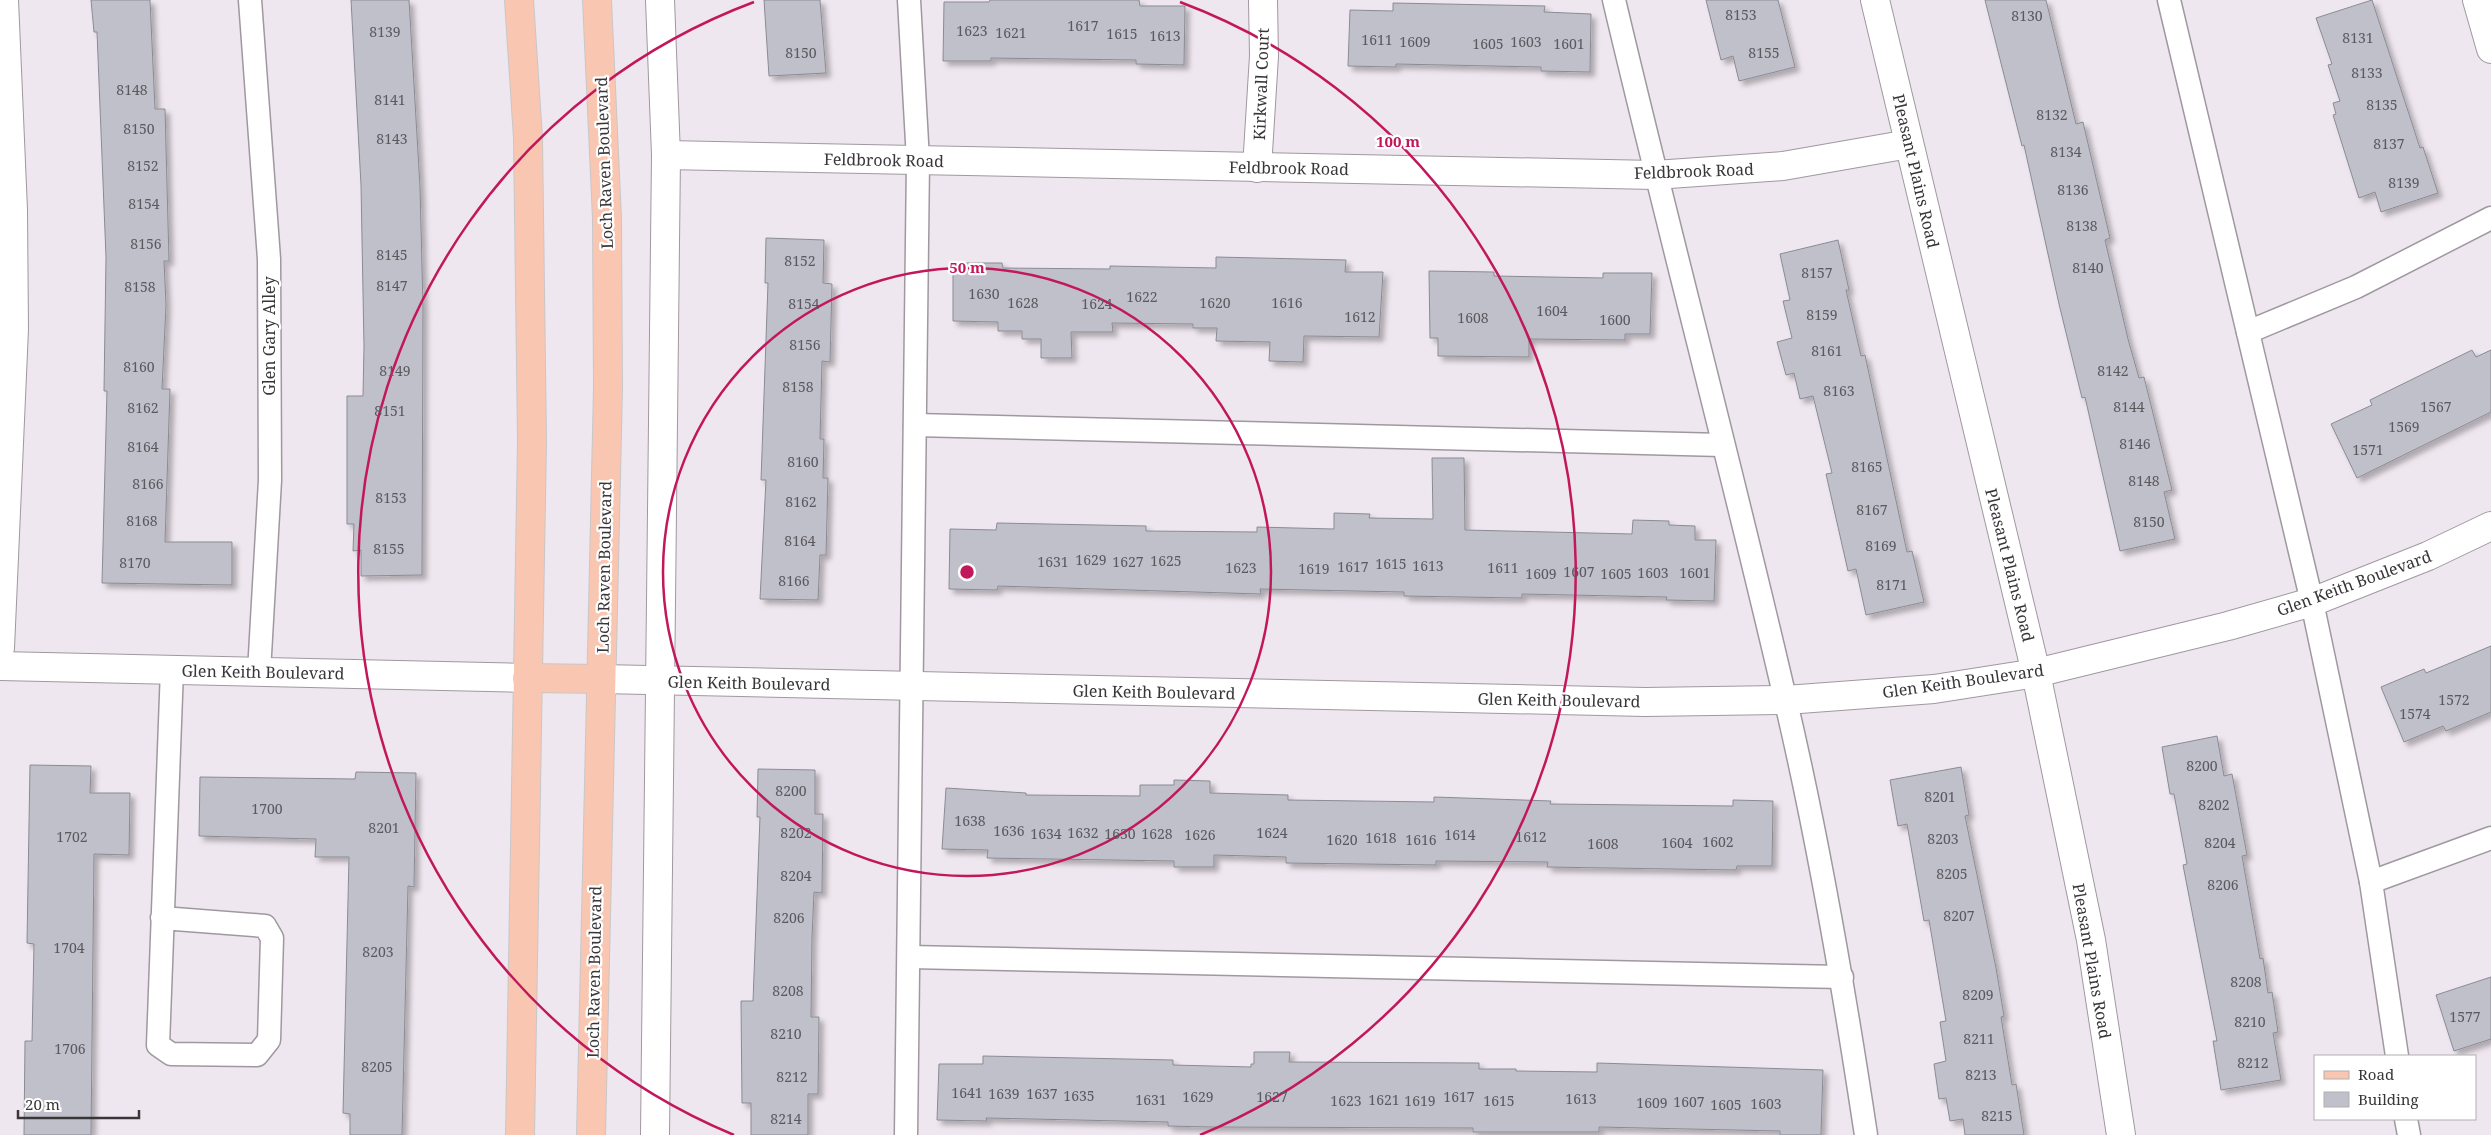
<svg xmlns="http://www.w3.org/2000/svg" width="2491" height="1135" font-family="'Noto Serif',serif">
  <defs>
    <filter id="shadow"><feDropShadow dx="4.5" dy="4.5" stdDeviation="2.5" flood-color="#0004"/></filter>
  </defs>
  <rect width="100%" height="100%" fill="#efe7ef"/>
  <!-- building -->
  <g fill="#c0c0cb" stroke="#8b8b95" filter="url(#shadow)">
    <path d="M91,0H150L155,109H165L169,261H164L166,305L162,389H170L165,542H232V585L102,583L107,391H104L106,257L97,32H94Z"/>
    <path d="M351,0H409L420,187L423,307L422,575L361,576V550L353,551L354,524H347V396H363L364,346L361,185Z"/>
    <path d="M764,0H820L826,73L769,76Z"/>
    <path d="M990,0H1139L1140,6H1185L1184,65L1136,64V60L991,58V61H943L944,2H989Z"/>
    <path d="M1706,0H1778L1795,67L1739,81L1733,56L1721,60Z"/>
    <path d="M1985,0H2046L2076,124L2083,122L2110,238L2105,240L2128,339L2139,378L2144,377L2172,490L2164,492L2175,539L2120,551L2085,397L2082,398L2059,304L2024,145L2022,146Z"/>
    <path d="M2372,0L2420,148L2423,147L2438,193L2381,212L2375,192L2359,198L2333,115L2336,114L2333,103L2340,101L2328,65L2332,64L2316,18Z"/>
    <path d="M1393,3L1545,6L1544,12L1591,14L1590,72L1541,71V67L1396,64V67L1348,66L1350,10L1393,11Z"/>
    <path d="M766,238L824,240L823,283L832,284L830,362L822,361L820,439H824L823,478H828L826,555H820L818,600L760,599L766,480H761L768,283H765Z"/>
    <path d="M1838,240L1849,290H1846L1861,356L1865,355L1907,552L1912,551L1924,602L1866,615L1856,569L1848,571L1826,474L1832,473L1813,396L1800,399L1794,373L1786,375L1777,342L1792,338L1783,301L1790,300L1780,254Z"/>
    <path d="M1216,257L1346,260L1345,272H1383L1379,337L1304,336L1303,362L1269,361L1270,342L1216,341L1217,328H1193V324L1112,323L1113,332H1071L1072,358H1041V339H1022V331H998V322L953,321V263H1002L1003,268L1110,269V266L1216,268Z"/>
    <path d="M1429,271L1494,272V276L1603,278V273H1652L1650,334H1625V340L1529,339V357L1438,356V338H1430Z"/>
    <path d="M2472,350L2476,357L2491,350V412L2357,478L2331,424L2372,405L2370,400Z"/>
    <path d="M1432,458H1464L1465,530L1632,534L1633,520L1669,521V525L1695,526V540H1716L1714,601L1666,600L1667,597L1522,594V598L1404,596V592L1260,589L1261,594L998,586L997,590L949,589L950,529L996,530L997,523L1146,526V531L1257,532V527L1334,529V513L1370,514L1369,518L1433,519Z"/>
    <path d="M2491,646V712L2446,731L2443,726L2404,742L2381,687L2424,669L2426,673Z"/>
    <path d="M2217,736L2224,776L2232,774L2247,855L2242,856L2260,959L2263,958L2268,993L2272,992L2278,1032L2273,1033L2281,1080L2221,1090L2213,1041H2217L2183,865L2187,864L2174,794H2170L2162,747Z"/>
    <path d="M30,765L91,766L90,793H130L129,855L94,854L91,1135H24L25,1041H32L34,944L27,943Z"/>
    <path d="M1961,767L1969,815L1965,816L1996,968L2004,1016L2001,1017L2012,1085L2016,1084L2024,1135H1965L1963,1119L1950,1121L1946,1098L1939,1099L1934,1064L1946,1061L1940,1022L1946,1021L1929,920L1924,921L1907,824L1898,826L1890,780Z"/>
    <path d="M758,769L815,770V814H823L822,893L814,892L812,937L811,1017H819L818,1094H808V1135H751V1103H742L741,1001H753L760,817H757Z"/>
    <path d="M356,772L416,773L414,887L408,886L402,1135H350V1114L343,1113L349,857H315L316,839L199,836L200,777L355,779Z"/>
    <path d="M1174,780L1210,781V793L1288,795V800L1434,802V797L1551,801L1550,804L1733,806V800L1773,801L1772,866H1737L1736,870L1547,867L1548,862L1436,861V865L1286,863V857L1214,855V867H1174V861L987,858L988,850L942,849L946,788L1026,793V795L1140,796V785H1174Z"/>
    <path d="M2491,977V1039L2454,1051L2436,995Z"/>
    <path d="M1254,1052H1290L1289,1062L1479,1063V1069H1516V1071L1597,1072V1063L1823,1070L1821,1135H1780V1131L1599,1127V1132H1473V1128L1211,1127L1168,1126V1122L986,1118L987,1121L937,1120L939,1064H983V1056L1173,1060V1065L1251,1067V1064H1254Z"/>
  </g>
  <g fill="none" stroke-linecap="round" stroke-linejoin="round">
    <!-- lane casing -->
    <g stroke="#a098a0" stroke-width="25">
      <g id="lane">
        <path d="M250,0L269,259L270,480L259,672"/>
        <path d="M1614,0C1669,233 1731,465 1785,698C1819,842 1844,989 1866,1135"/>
        <path d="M2169,0L2312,602L2371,882L2397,1056"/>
        <path d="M2248,332L2356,287L2491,218"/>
        <path d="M915,425L1722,445"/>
        <path d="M2371,882L2491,838"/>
        <path d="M162,918L265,926L272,938L269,1040L257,1055L171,1054L158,1045L172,669"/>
        <path d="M909,957L1842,977"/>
        <path d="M2406,1119L2409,1135"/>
        <path d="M906,1135L918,160L909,0"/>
      </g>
    </g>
    <!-- street casing -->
    <g stroke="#a098a0" stroke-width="30">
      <g id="street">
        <path d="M1875,0L2036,673L2091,940L2121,1135"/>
        <path d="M2477,0L2491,49"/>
        <path d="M666,155L1655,175L1783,166L1909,144"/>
        <path d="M1257,168L1264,56L1263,0"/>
        <path d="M0,648L14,329L13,210L4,0"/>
        <path d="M0,666L527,678"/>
        <path d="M601,679L1645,702L1786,700L1934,689L2036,673L2228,626L2312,602L2428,556L2491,526"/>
        <path d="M655,1135L666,155L660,0"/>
      </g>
    </g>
    <!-- primary casing -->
    <g stroke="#c8c7c8" stroke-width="30">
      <g id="primary">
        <path d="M519,0L528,138L532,441L520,1135"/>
        <path d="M527,678L601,679"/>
        <path d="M591,1135L608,388L607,219L597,0"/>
      </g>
    </g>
    <!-- lane -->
    <use href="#lane" stroke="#fff" stroke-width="22"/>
    <!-- street -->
    <use href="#street" stroke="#fff" stroke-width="28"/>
    <!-- primary -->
    <use href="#primary" stroke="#f9c7b1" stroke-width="28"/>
  </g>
  <!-- distance rings -->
  <g fill="none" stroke="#c2185b" stroke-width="2.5">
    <circle cx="967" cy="572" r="304"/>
    <path d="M734 1135A609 609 0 0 1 754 2M1180 2A609 609 0 0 1 1200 1135"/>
  </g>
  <g text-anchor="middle" stroke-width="4.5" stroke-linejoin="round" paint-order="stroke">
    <!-- number labels -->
    <g font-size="14" fill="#5b585e">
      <text x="1741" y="20">8153</text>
      <text x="2027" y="21">8130</text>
      <text x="1083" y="31">1617</text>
      <text x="972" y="36">1623</text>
      <text x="385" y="37">8139</text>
      <text x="1011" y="38">1621</text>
      <text x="1122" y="39">1615</text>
      <text x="1165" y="41">1613</text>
      <text x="2358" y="43">8131</text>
      <text x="1377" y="45">1611</text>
      <text x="1415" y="47">1609</text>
      <text x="1526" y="47">1603</text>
      <text x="1488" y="49">1605</text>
      <text x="1569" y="49">1601</text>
      <text x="801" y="58">8150</text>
      <text x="1764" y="58">8155</text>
      <text x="2367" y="78">8133</text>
      <text x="132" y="95">8148</text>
      <text x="390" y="105">8141</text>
      <text x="2382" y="110">8135</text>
      <text x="2052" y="120">8132</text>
      <text x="139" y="134">8150</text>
      <text x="392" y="144">8143</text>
      <text x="2389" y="149">8137</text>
      <text x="2066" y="157">8134</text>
      <text x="143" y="171">8152</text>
      <text x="2404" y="188">8139</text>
      <text x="2073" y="195">8136</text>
      <text x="144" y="209">8154</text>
      <text x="2082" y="231">8138</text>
      <text x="146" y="249">8156</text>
      <text x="392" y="260">8145</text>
      <text x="800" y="266">8152</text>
      <text x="2088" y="273">8140</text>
      <text x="1817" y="278">8157</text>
      <text x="392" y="291">8147</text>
      <text x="140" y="292">8158</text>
      <text x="984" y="299">1630</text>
      <text x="1142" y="302">1622</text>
      <text x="1023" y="308">1628</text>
      <text x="1215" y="308">1620</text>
      <text x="1287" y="308">1616</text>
      <text x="804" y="309">8154</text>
      <text x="1097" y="309">1624</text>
      <text x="1552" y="316">1604</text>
      <text x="1822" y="320">8159</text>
      <text x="1360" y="322">1612</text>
      <text x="1473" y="323">1608</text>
      <text x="1615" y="325">1600</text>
      <text x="805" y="350">8156</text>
      <text x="1827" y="356">8161</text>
      <text x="139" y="372">8160</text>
      <text x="395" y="376">8149</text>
      <text x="2113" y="376">8142</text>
      <text x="798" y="392">8158</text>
      <text x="1839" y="396">8163</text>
      <text x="2129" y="412">8144</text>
      <text x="2436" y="412">1567</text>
      <text x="143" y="413">8162</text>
      <text x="390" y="416">8151</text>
      <text x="2404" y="432">1569</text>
      <text x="2135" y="449">8146</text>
      <text x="143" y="452">8164</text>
      <text x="2368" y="455">1571</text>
      <text x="803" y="467">8160</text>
      <text x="1867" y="472">8165</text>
      <text x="2144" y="486">8148</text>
      <text x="148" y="489">8166</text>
      <text x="391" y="503">8153</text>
      <text x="801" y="507">8162</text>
      <text x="1872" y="515">8167</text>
      <text x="142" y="526">8168</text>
      <text x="2149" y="527">8150</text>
      <text x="800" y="546">8164</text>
      <text x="1881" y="551">8169</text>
      <text x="389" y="554">8155</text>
      <text x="1091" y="565">1629</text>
      <text x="1166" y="566">1625</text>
      <text x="1053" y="567">1631</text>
      <text x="1128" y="567">1627</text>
      <text x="135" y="568">8170</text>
      <text x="1391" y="569">1615</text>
      <text x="1428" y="571">1613</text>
      <text x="1353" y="572">1617</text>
      <text x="1241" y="573">1623</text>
      <text x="1503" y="573">1611</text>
      <text x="1314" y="574">1619</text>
      <text x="1579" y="577">1607</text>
      <text x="1653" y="578">1603</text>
      <text x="1695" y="578">1601</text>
      <text x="1541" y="579">1609</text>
      <text x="1616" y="579">1605</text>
      <text x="794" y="586">8166</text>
      <text x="1892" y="590">8171</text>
      <text x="2454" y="705">1572</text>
      <text x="2415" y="719">1574</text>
      <text x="2202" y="771">8200</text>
      <text x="791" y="796">8200</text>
      <text x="1940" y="802">8201</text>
      <text x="2214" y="810">8202</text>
      <text x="267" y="814">1700</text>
      <text x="970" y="826">1638</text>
      <text x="384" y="833">8201</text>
      <text x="1009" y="836">1636</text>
      <text x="796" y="838">8202</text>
      <text x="1083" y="838">1632</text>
      <text x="1272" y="838">1624</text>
      <text x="1046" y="839">1634</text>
      <text x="1120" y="839">1630</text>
      <text x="1157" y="839">1628</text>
      <text x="1200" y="840">1626</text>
      <text x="1460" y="840">1614</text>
      <text x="72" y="842">1702</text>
      <text x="1531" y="842">1612</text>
      <text x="1381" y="843">1618</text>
      <text x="1943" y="844">8203</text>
      <text x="1342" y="845">1620</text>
      <text x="1421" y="845">1616</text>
      <text x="1718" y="847">1602</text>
      <text x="1677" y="848">1604</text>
      <text x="2220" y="848">8204</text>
      <text x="1603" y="849">1608</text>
      <text x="1952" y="879">8205</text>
      <text x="796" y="881">8204</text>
      <text x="2223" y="890">8206</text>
      <text x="1959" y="921">8207</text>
      <text x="789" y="923">8206</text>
      <text x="69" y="953">1704</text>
      <text x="378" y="957">8203</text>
      <text x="2246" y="987">8208</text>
      <text x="788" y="996">8208</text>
      <text x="1978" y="1000">8209</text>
      <text x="2465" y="1022">1577</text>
      <text x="2250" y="1027">8210</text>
      <text x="786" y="1039">8210</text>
      <text x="1979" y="1044">8211</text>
      <text x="70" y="1054">1706</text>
      <text x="2253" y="1068">8212</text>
      <text x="377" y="1072">8205</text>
      <text x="1981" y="1080">8213</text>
      <text x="792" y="1082">8212</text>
      <text x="967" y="1098">1641</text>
      <text x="1004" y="1099">1639</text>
      <text x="1042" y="1099">1637</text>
      <text x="1079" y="1101">1635</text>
      <text x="1198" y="1102">1629</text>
      <text x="1272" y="1102">1627</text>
      <text x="1459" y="1102">1617</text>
      <text x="1581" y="1104">1613</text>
      <text x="1151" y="1105">1631</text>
      <text x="1384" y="1105">1621</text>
      <text x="1346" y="1106">1623</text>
      <text x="1420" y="1106">1619</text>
      <text x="1499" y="1106">1615</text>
      <text x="1689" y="1107">1607</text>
      <text x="1652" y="1108">1609</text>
      <text x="1766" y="1109">1603</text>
      <text x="1726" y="1110">1605</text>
      <text x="1997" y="1121">8215</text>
      <text x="786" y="1124">8214</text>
    </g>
    <!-- street labels -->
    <g font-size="16" fill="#393639" stroke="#fff">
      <text transform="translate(1261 84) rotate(-88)" y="6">Kirkwall Court</text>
      <text transform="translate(884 160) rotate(1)" y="6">Feldbrook Road</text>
      <text transform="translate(604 163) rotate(-92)" y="6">Loch Raven Boulevard</text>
      <text transform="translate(1289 168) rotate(1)" y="6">Feldbrook Road</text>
      <text transform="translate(1694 171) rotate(-2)" y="6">Feldbrook Road</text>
      <text transform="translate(1916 171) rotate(77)" y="6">Pleasant Plains Road</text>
      <text transform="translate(269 336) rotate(-90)" y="6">Glen Gary Alley</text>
      <text transform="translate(2010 565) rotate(76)" y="6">Pleasant Plains Road</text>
      <text transform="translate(604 567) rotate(-89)" y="6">Loch Raven Boulevard</text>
      <text transform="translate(2354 583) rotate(-20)" y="6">Glen Keith Boulevard</text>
      <text transform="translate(263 672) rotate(1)" y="6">Glen Keith Boulevard</text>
      <text transform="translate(1963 681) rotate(-8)" y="6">Glen Keith Boulevard</text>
      <text transform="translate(749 683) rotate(1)" y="6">Glen Keith Boulevard</text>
      <text transform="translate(1154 692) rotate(1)" y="6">Glen Keith Boulevard</text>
      <text transform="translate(1559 700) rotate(1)" y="6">Glen Keith Boulevard</text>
      <text transform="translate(2092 961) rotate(80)" y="6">Pleasant Plains Road</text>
      <text transform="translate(594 972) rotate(-89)" y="6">Loch Raven Boulevard</text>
    </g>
  </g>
  <circle cx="967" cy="572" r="8" fill="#c2185b" stroke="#fff" stroke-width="2.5"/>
  <g font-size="15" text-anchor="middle" font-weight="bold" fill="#c2185b" stroke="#fff" stroke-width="4.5" stroke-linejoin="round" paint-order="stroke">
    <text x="1398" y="147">100 m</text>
    <text x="967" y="273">50 m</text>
  </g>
  <!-- legend -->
  <rect x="2314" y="1055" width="162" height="65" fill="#ffffff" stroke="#b0afb0"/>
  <rect x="2324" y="1071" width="25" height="8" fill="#f9c7b1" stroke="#b0afb0"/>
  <text x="2358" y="1080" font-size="15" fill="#393639">Road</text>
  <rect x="2324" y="1092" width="25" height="15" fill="#c0c0cb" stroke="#b0afb0"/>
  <text x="2358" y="1105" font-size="15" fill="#393639">Building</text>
  <!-- scale -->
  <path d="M18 1110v8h121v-8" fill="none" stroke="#393639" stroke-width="2.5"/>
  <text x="25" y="1110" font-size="15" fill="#393639" stroke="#ffffff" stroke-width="4" paint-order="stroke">20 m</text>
</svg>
